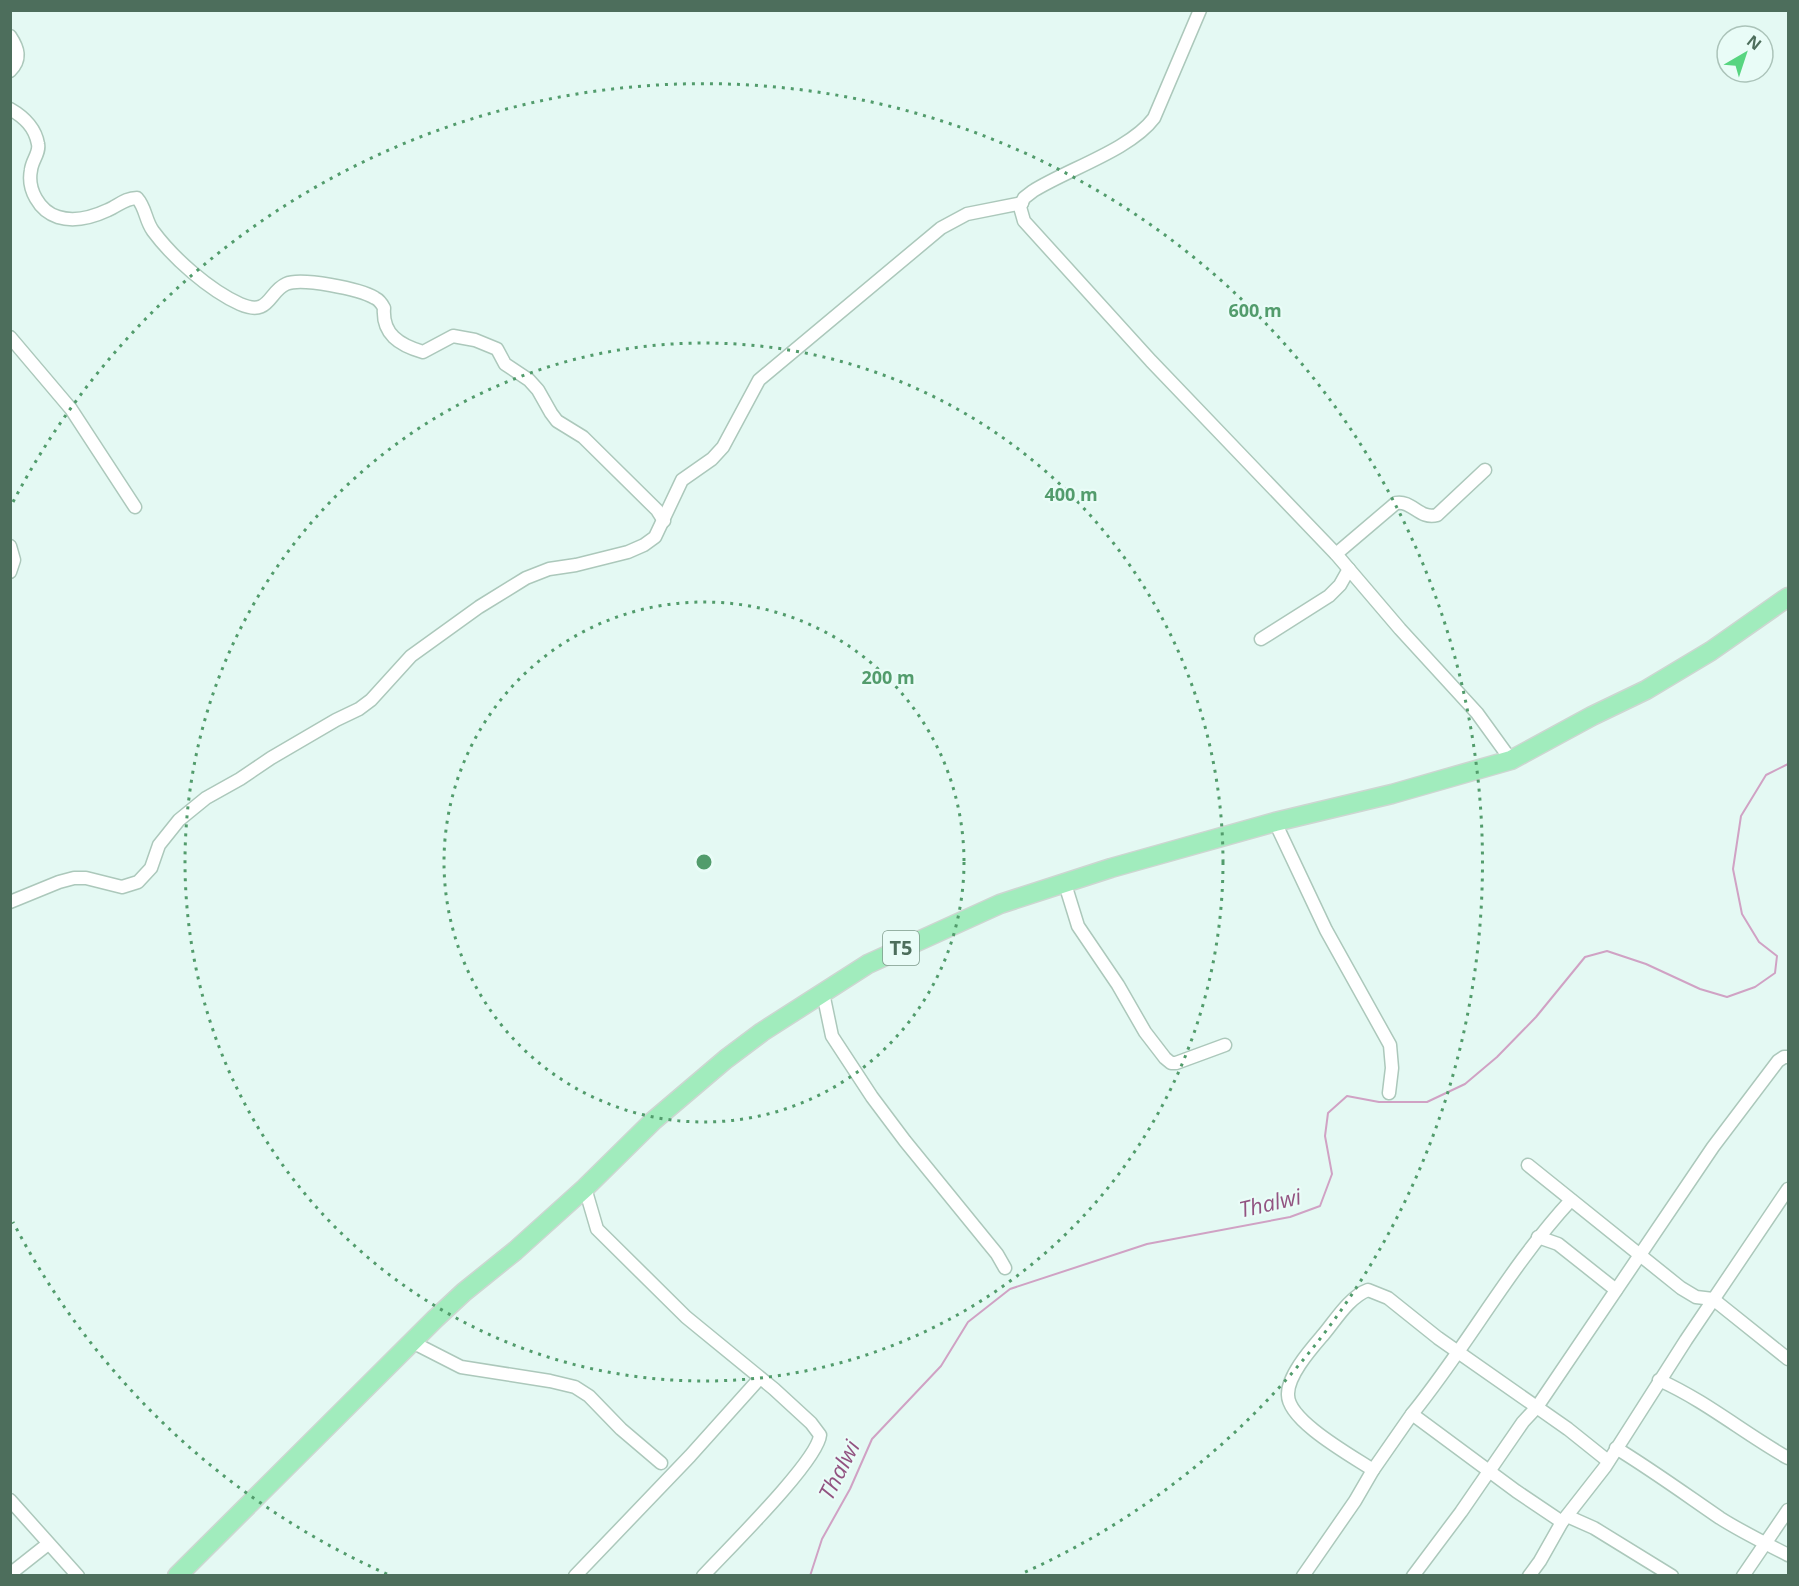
<svg xmlns="http://www.w3.org/2000/svg" width="1799" height="1586" font-family="'Open Sans',sans-serif">
  <rect width="100%" height="100%" fill="#e4f9f3"/>
  <g fill="none" stroke-linecap="round" stroke-linejoin="round">
    <!-- stream -->
    <path stroke="#d0a2c4" stroke-width="2" d="M810,1576L822,1539L850,1489L872,1439L941,1366L968,1322L1010,1289L1147,1244L1290,1217L1320,1206L1332,1174L1325,1136L1328,1113L1347,1096L1379,1102H1427L1465,1084L1497,1057L1536,1017L1585,957L1607,951L1646,964L1700,989L1727,997L1755,987L1775,973L1777,956L1759,942L1742,914L1733,869L1741,816L1766,775L1788,764"/>
    <!-- minor casing -->
    <g stroke="#acc8bb" stroke-width="15">
      <g id="minor">
        <path d="M1200,10L1154,118C1130,150 1068,169 1033,191L1024,198L1020,207L1024,221L1151,361L1336,554L1400,629L1477,713L1511,760"/>
        <path d="M10,36C18,48 22,59 10,71"/>
        <path d="M10,109C24,117 35,127 38,144C40,153 32,160 31,170C27,189 39,211 58,217C74,222 93,217 108,210C118,206 125,198 137,198C146,208 145,220 153,231C173,258 209,290 240,304C270,317 268,292 286,284C301,277 360,289 375,298C379,300 382,304 384,308C382,334 399,345 423,352L453,336L475,340L497,349L505,364L529,380L538,390L551,413L557,421L583,437L657,510L664,521"/>
        <path d="M10,337L71,409L135,507"/>
        <path d="M10,546L14,560L10,572"/>
        <path d="M1336,554L1396,503C1412,500 1420,520 1437,515L1485,470"/>
        <path d="M1261,639L1329,596L1340,585L1349,569"/>
        <path d="M1275,822L1326,930L1390,1045L1392,1068L1389,1093"/>
        <path d="M1065,884L1078,926L1118,985L1145,1032L1165,1058L1171,1063H1176L1225,1045"/>
        <path d="M10,902L59,882L74,878H86L122,887L138,882L151,868L159,845L179,820L206,798L240,779L271,758L336,720L359,709L371,700L411,656L479,607L526,578L549,569L576,565L628,552L644,545L655,537L682,480L712,459L723,447L759,380L941,228L967,214L1022,203"/>
        <path d="M823,993L832,1036L872,1097L905,1141L997,1254L1005,1268"/>
        <path d="M1528,1165L1681,1288L1696,1297L1713,1299L1788,1359"/>
        <path d="M585,1188L597,1229L686,1317L774,1389L811,1423L820,1435C818,1461 725,1552 703,1576"/>
        <path d="M1538,1237L1558,1244L1616,1290"/>
        <path d="M412,1342L461,1367L550,1381L575,1387L589,1396L621,1429L661,1463"/>
        <path d="M1659,1380C1706,1401 1745,1434 1788,1458"/>
        <path d="M1412,1414C1468,1345 1510,1266 1571,1200"/>
        <path d="M1616,1448C1652,1470 1685,1494 1720,1518C1742,1532 1765,1543 1788,1555"/>
        <path d="M1373,1470C1352,1456 1288,1421 1288,1395C1287,1376 1311,1349 1323,1335C1335,1321 1349,1297 1368,1290L1388,1298L1438,1338L1568,1429L1608,1461"/>
        <path d="M10,1500L78,1576"/>
        <path d="M1567,1516L1594,1528L1672,1576"/>
        <path d="M10,1574L48,1544"/>
        <path d="M575,1576L690,1456L760,1378"/>
        <path d="M1303,1576L1355,1501L1373,1470L1412,1414L1516,1491L1562,1522"/>
        <path d="M1413,1576L1461,1512L1523,1422L1537,1407L1713,1147L1778,1061L1784,1057H1788"/>
        <path d="M1529,1576L1540,1561L1562,1522L1605,1467L1686,1340L1788,1189"/>
        <path d="M1743,1576L1788,1510"/>
      </g>
    </g>
    <!-- highway casing -->
    <g stroke="#cdd6d1" stroke-width="21">
      <path id="highway" d="M177,1576L435,1319L464,1292L515,1251L585,1188L653,1121L726,1059L762,1032L868,964L1000,904L1111,868L1275,822L1392,794L1511,760L1592,716L1646,690L1711,651L1788,597"/>
    </g>
    <!-- minor -->
    <use href="#minor" stroke="#fff" stroke-width="12"/>
    <!-- highway -->
    <use href="#highway" stroke="#a1ecbd" stroke-width="18"/>
  </g>
  <!-- distance rings -->
  <g fill="none" stroke="#529c6c" stroke-width="3" stroke-dasharray="3 6">
    <circle cx="704" cy="862" r="260"/>
    <circle cx="704" cy="862" r="519"/>
    <path d="M387 1574A779 779 0 0 1 13 1222M13 502A779 779 0 1 1 1021 1574"/>
  </g>
  <g text-anchor="middle" stroke-width="4.5" stroke-linejoin="round" paint-order="stroke">
    <!-- shield labels -->
    <rect fill="#e9fcf7" stroke="#7c998a" stroke-width="1.5" x="883" y="931" width="36" height="34" rx="4.5"/>
    <g font-size="20" font-weight="bold" fill="#4d6e5c">
      <text x="901" y="955">T5</text>
    </g>
    <!-- water labels -->
    <g font-size="22" font-style="italic" fill="#925381" stroke="#e9fcf7">
      <text transform="translate(1270 1203) rotate(-13)" y="8">Thalwi</text>
      <text transform="translate(839 1470) rotate(-63)" y="8">Thalwi</text>
    </g>
  </g>
  <circle cx="704" cy="862" r="9" fill="#529c6c" stroke="#e9fcf7" stroke-width="3"/>
  <g font-size="18" text-anchor="middle" font-weight="bold" fill="#529c6c" stroke="#e9fcf7" stroke-width="4.5" stroke-linejoin="round" paint-order="stroke">
    <text x="1255" y="317">600 m</text>
    <text x="1071" y="501">400 m</text>
    <text x="888" y="684">200 m</text>
  </g>
  <!-- border -->
  <rect width="1799" height="1586" fill="none" stroke="#4d6e5c" stroke-width="24"/>
  <!-- north arrow -->
  <g transform="translate(1745 54) rotate(39)"><circle r="28" fill="#e9fcf7" stroke="#abc3b9" stroke-width="1.5"/>
  <path d="M0-4.5L10 22L0 15L-10 22Z" fill="#57d580"/>
  <text y="-9" font-size="16" font-weight="bold" text-anchor="middle" fill="#4d6e5c">N</text>
  </g>
</svg>
